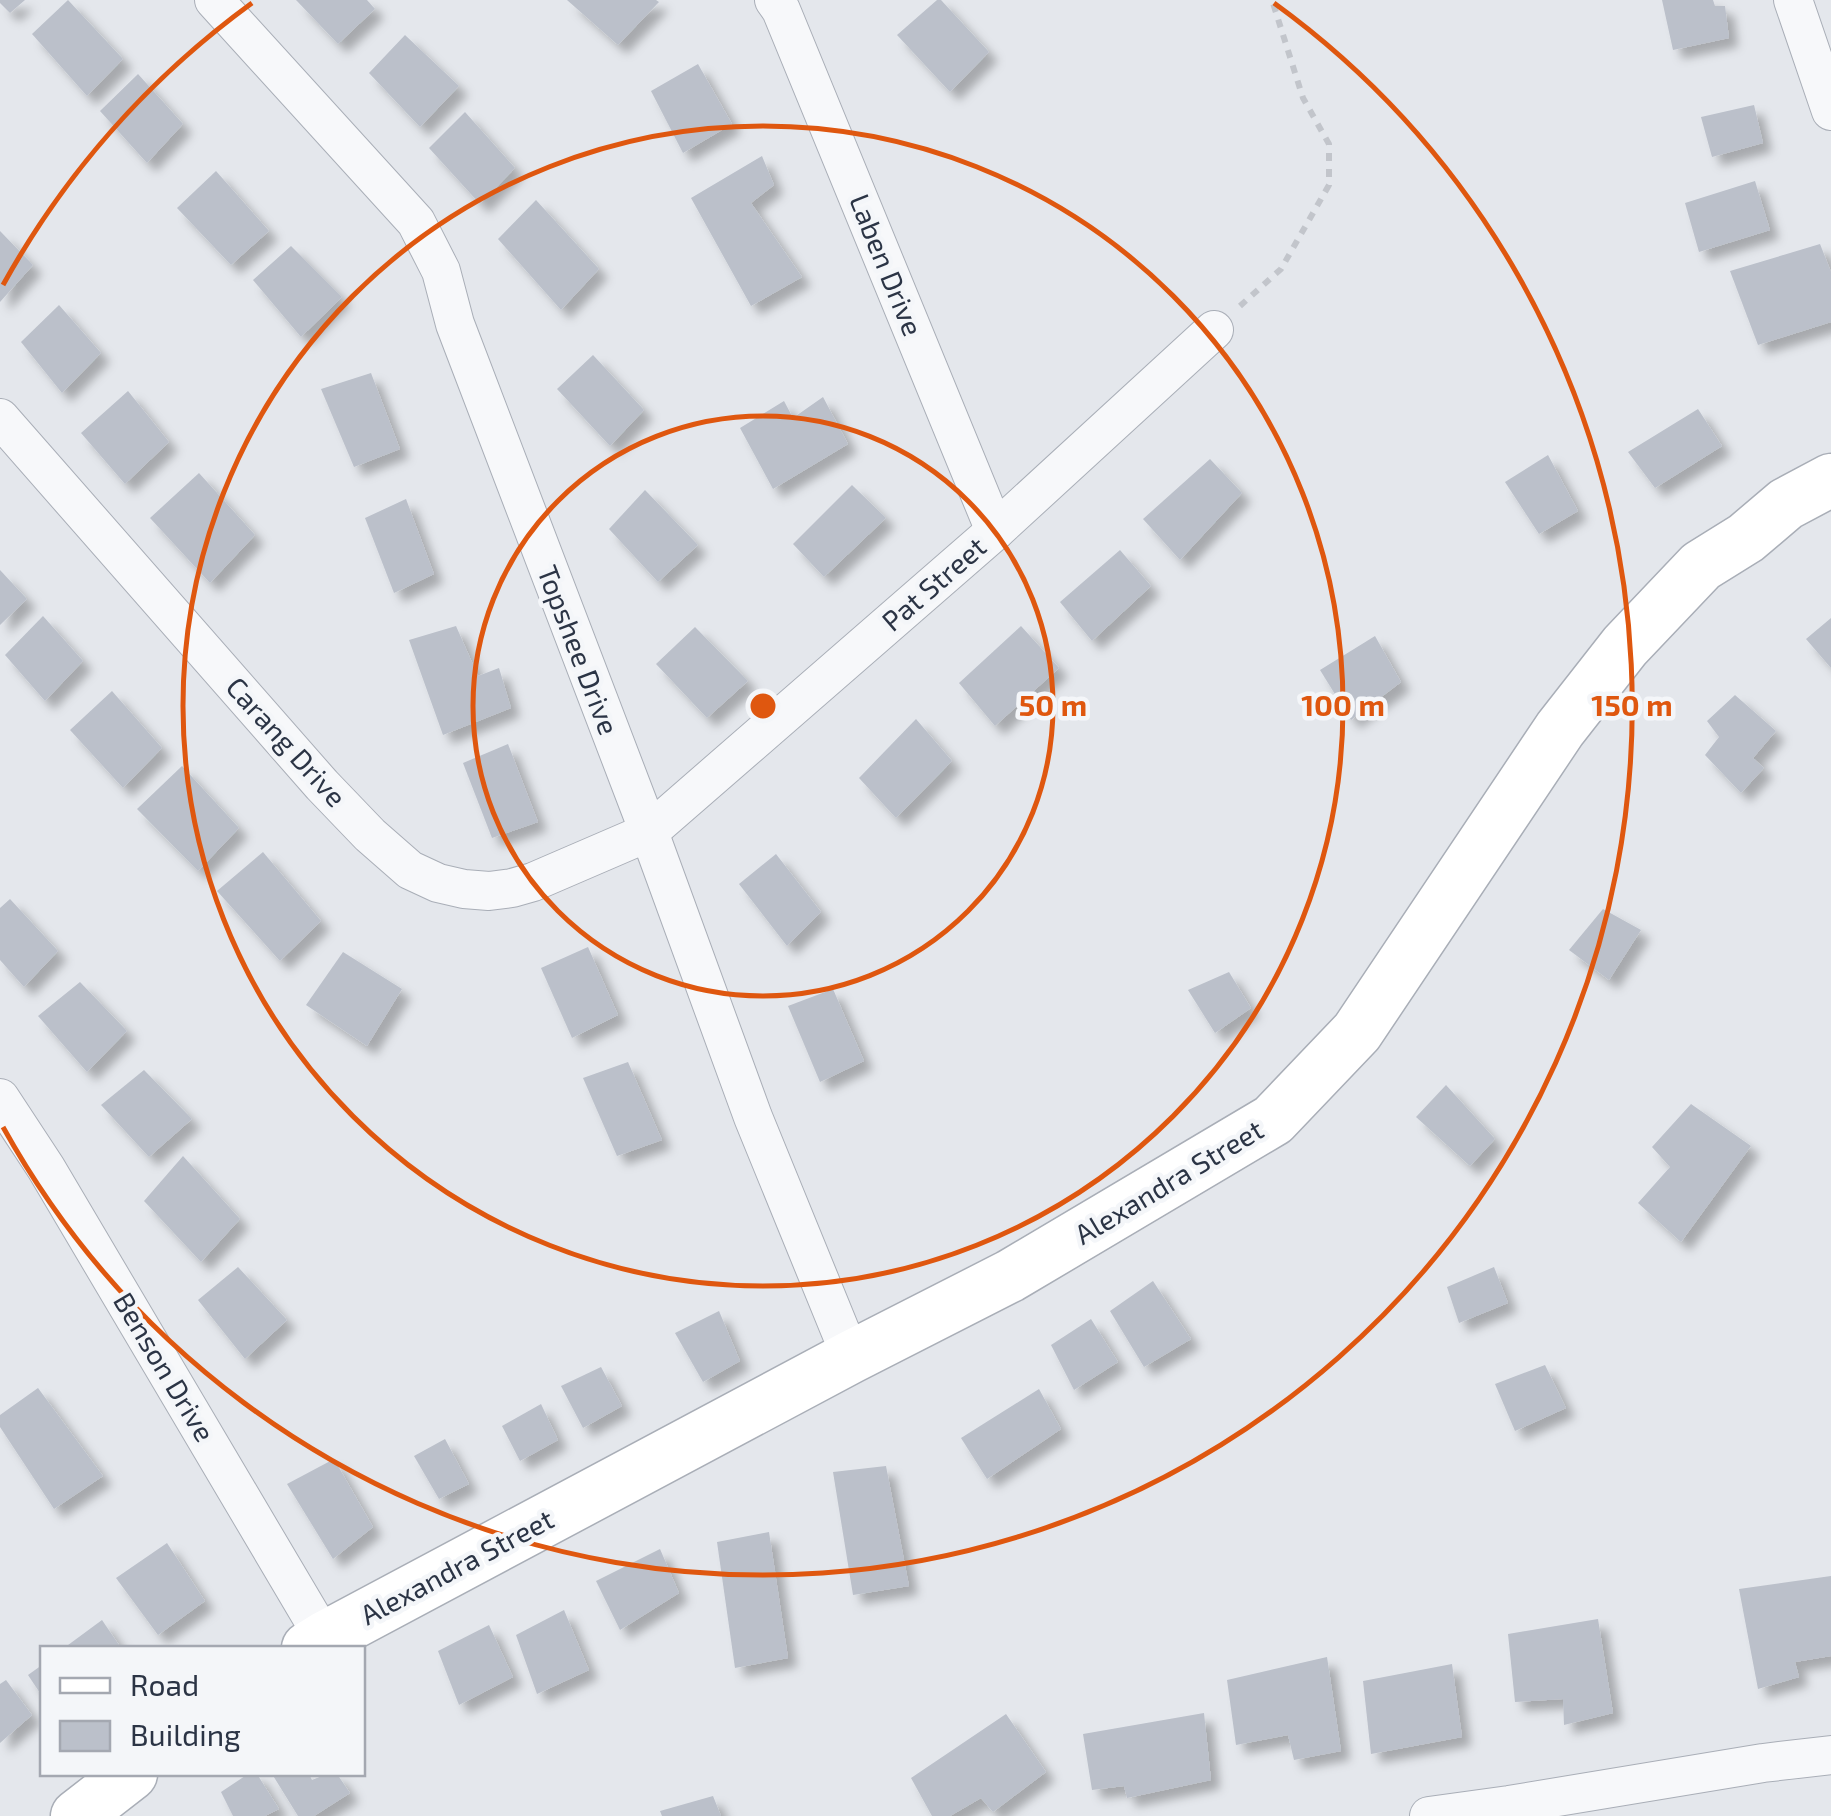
<svg xmlns="http://www.w3.org/2000/svg" width="1831" height="1816" font-family="'Exo 2',sans-serif">
  <defs>
    <filter id="shadow"><feDropShadow dx="9" dy="9" stdDeviation="5" flood-color="#0004"/></filter>
  </defs>
  <rect width="100%" height="100%" fill="#e4e7ec"/>
  <!-- building -->
  <g fill="#bbc0ca" filter="url(#shadow)">
    <path d="M0,0H25L10,13L0,3Z"/>
    <path d="M68,0L123,59L87,96L32,34Z"/>
    <path d="M296,0H367L375,9L338,44Z"/>
    <path d="M567,0H656L659,2L618,45Z"/>
    <path d="M937,0H941L989,52L950,92L897,35Z"/>
    <path d="M1662,0H1713L1715,6H1725L1729,38L1673,50Z"/>
    <path d="M405,35L459,86L420,127L369,73Z"/>
    <path d="M698,64L732,124L683,153L651,91Z"/>
    <path d="M138,74L183,124L147,163L100,111Z"/>
    <path d="M1754,105L1763,143L1712,157L1701,117Z"/>
    <path d="M465,112L515,168L480,204L429,148Z"/>
    <path d="M762,156L774,185L751,203L802,277L751,306L691,198Z"/>
    <path d="M216,171L269,231L231,265L177,208Z"/>
    <path d="M1755,181L1770,230L1699,252L1685,203Z"/>
    <path d="M536,200L599,269L561,310L498,239Z"/>
    <path d="M0,231L33,265L0,302Z"/>
    <path d="M1820,244L1831,272V322L1758,345L1730,271Z"/>
    <path d="M291,246L342,297L301,337L253,280Z"/>
    <path d="M59,305L101,353L62,393L21,342Z"/>
    <path d="M593,355L644,410L610,446L557,389Z"/>
    <path d="M371,373L400,449L354,467L321,389Z"/>
    <path d="M128,391L169,442L125,484L81,433Z"/>
    <path d="M823,397L848,444L773,489L740,428L784,401L793,418Z"/>
    <path d="M1698,409L1722,446L1655,488L1628,452Z"/>
    <path d="M1548,455L1578,511L1539,534L1505,482Z"/>
    <path d="M1210,459L1242,493L1180,560L1143,519Z"/>
    <path d="M199,473L255,535L210,583L150,518Z"/>
    <path d="M852,485L886,518L824,577L793,544Z"/>
    <path d="M645,490L698,545L658,582L609,529Z"/>
    <path d="M406,499L434,574L394,593L365,518Z"/>
    <path d="M1120,550L1151,586L1092,641L1060,602Z"/>
    <path d="M0,570L27,599L0,625Z"/>
    <path d="M43,616L83,661L45,701L5,655Z"/>
    <path d="M1831,618V668L1806,639Z"/>
    <path d="M456,626L478,676L499,668L511,708L443,735L409,640Z"/>
    <path d="M1021,626L1059,668L995,726L959,683Z"/>
    <path d="M695,627L748,681L707,718L656,664Z"/>
    <path d="M1375,636L1401,682L1351,720L1320,670Z"/>
    <path d="M112,691L162,748L123,788L70,730Z"/>
    <path d="M1735,695L1776,731L1753,758L1764,768L1741,793L1705,755L1719,737L1707,721Z"/>
    <path d="M916,719L952,761L896,818L859,778Z"/>
    <path d="M508,744L538,822L492,838L463,763Z"/>
    <path d="M182,766L239,828L198,871L137,809Z"/>
    <path d="M263,852L321,921L280,961L217,891Z"/>
    <path d="M776,854L821,912L787,946L739,884Z"/>
    <path d="M10,899L58,951L24,987L0,960V908Z"/>
    <path d="M1603,909L1641,930L1609,980L1569,950Z"/>
    <path d="M588,947L618,1015L572,1038L541,968Z"/>
    <path d="M343,952L402,989L367,1046L306,1005Z"/>
    <path d="M1229,972L1251,1008L1215,1033L1188,990Z"/>
    <path d="M80,982L127,1031L87,1072L38,1016Z"/>
    <path d="M833,989L864,1061L820,1082L788,1006Z"/>
    <path d="M628,1062L662,1140L617,1156L583,1078Z"/>
    <path d="M144,1070L192,1119L149,1157L101,1105Z"/>
    <path d="M1446,1085L1495,1139L1470,1166L1416,1117Z"/>
    <path d="M1691,1104L1751,1146L1681,1242L1638,1203L1670,1167L1652,1147Z"/>
    <path d="M183,1156L240,1219L201,1262L144,1201Z"/>
    <path d="M238,1267L287,1320L245,1359L198,1300Z"/>
    <path d="M1494,1267L1508,1303L1459,1323L1447,1287Z"/>
    <path d="M1153,1281L1191,1339L1144,1367L1110,1311Z"/>
    <path d="M719,1311L740,1361L703,1382L675,1333Z"/>
    <path d="M1091,1319L1118,1362L1074,1390L1051,1345Z"/>
    <path d="M1545,1365L1566,1408L1515,1431L1495,1384Z"/>
    <path d="M601,1367L622,1406L583,1428L561,1386Z"/>
    <path d="M38,1388L103,1476L54,1509L0,1427V1415Z"/>
    <path d="M1039,1389L1061,1429L987,1479L961,1438Z"/>
    <path d="M541,1404L558,1440L520,1461L502,1426Z"/>
    <path d="M445,1439L469,1484L439,1499L414,1456Z"/>
    <path d="M334,1459L373,1527L333,1559L287,1484Z"/>
    <path d="M886,1466L909,1586L853,1595L833,1472Z"/>
    <path d="M769,1532L788,1658L735,1668L717,1542Z"/>
    <path d="M167,1543L205,1601L158,1635L116,1578Z"/>
    <path d="M660,1549L679,1593L620,1630L596,1581Z"/>
    <path d="M1831,1576V1656L1795,1662L1799,1677L1758,1689L1739,1589Z"/>
    <path d="M564,1610L589,1670L537,1694L516,1635Z"/>
    <path d="M1598,1619L1613,1713L1564,1725L1563,1699L1515,1702L1508,1634Z"/>
    <path d="M102,1620L121,1648H64Z"/>
    <path d="M489,1625L513,1677L459,1705L438,1651Z"/>
    <path d="M1327,1657L1341,1751L1294,1760L1288,1735L1236,1745L1227,1680Z"/>
    <path d="M1452,1664L1462,1737L1371,1754L1363,1681Z"/>
    <path d="M42,1665V1696L28,1675Z"/>
    <path d="M6,1680L32,1715L0,1743V1684Z"/>
    <path d="M1204,1713L1211,1780L1127,1798L1124,1786L1092,1790L1083,1734Z"/>
    <path d="M1006,1714L1046,1772L993,1812L981,1798L950,1816H932L911,1778Z"/>
    <path d="M248,1774H257L279,1809L265,1816H233L221,1792Z"/>
    <path d="M272,1774H309L312,1780L327,1774H337L350,1793L314,1816H298Z"/>
    <path d="M713,1796L721,1816H662L660,1811Z"/>
  </g>
  <g fill="none" stroke-linecap="round" stroke-linejoin="round">
    <!-- minor casing -->
    <g stroke="#a9aeb7" stroke-width="40">
      <g id="minor">
        <path d="M214,0L416,222L441,271L455,324L649,832L753,1117L851,1357"/>
        <path d="M774,0L781,10L995,531"/>
        <path d="M1793,0L1831,111"/>
        <path d="M0,418L322,785L370,835L410,870L438,883L464,889L489,891L512,888L533,882L649,832L995,531L1214,330"/>
        <path d="M0,1098L46,1168L324,1638"/>
        <path d="M1429,1816L1509,1805L1763,1763L1831,1755"/>
      </g>
    </g>
    <!-- secondary casing -->
    <g stroke="#a9aeb7" stroke-width="55">
      <g id="secondary">
        <path d="M308,1648L324,1638L851,1357L1010,1276L1273,1120L1357,1032L1560,729L1625,646L1701,566L1746,538L1786,504L1831,480"/>
        <path d="M77,1816L131,1774"/>
      </g>
    </g>
    <!-- path -->
    <path stroke="#c2c5cb" stroke-width="6" stroke-dasharray="8 8" stroke-linecap="butt" d="M1240,306L1281,269L1329,185V144L1303,98L1272,0"/>
    <!-- minor -->
    <use href="#minor" stroke="#f7f8fa" stroke-width="38"/>
    <!-- secondary -->
    <use href="#secondary" stroke="#fff" stroke-width="52"/>
  </g>
  <!-- distance rings -->
  <g fill="none" stroke="#df570f" stroke-width="5">
    <circle cx="763" cy="706" r="290"/>
    <circle cx="763" cy="706" r="580"/>
    <path d="M3 285A869 869 0 0 1 252 3M1274 3A869 869 0 1 1 3 1127"/>
  </g>
  <g text-anchor="middle" stroke-width="9" stroke-linejoin="round" paint-order="stroke">
    <!-- street labels -->
    <g font-size="28" fill="#2b3445" stroke="#f4f6f9">
      <text transform="translate(886 265) rotate(68)" y="10">Laben Drive</text>
      <text transform="translate(934 584) rotate(-41)" y="10">Pat Street</text>
      <text transform="translate(578 650) rotate(69)" y="10">Topshee Drive</text>
      <text transform="translate(286 742) rotate(48)" y="10">Carang Drive</text>
      <text transform="translate(1169 1182) rotate(-31)" y="10">Alexandra Street</text>
      <text transform="translate(164 1367) rotate(59)" y="10">Benson Drive</text>
      <text transform="translate(457 1567) rotate(-28)" y="10">Alexandra Street</text>
    </g>
  </g>
  <circle cx="763" cy="706" r="15" fill="#df570f" stroke="#f4f6f9" stroke-width="5"/>
  <g font-size="30" text-anchor="middle" font-weight="bold" fill="#df570f" stroke="#f4f6f9" stroke-width="9" stroke-linejoin="round" paint-order="stroke">
    <text x="1053" y="716">50 m</text>
    <text x="1343" y="716">100 m</text>
    <text x="1632" y="716">150 m</text>
  </g>
  <!-- legend -->
  <rect x="40" y="1646" width="325" height="130" fill="#f4f6f9" stroke="#a4a8b1" stroke-width="2.5"/>
  <rect x="60" y="1678" width="50" height="15" fill="#ffffff" stroke="#a4a8b1" stroke-width="2.5"/>
  <text x="130" y="1696" font-size="30" fill="#2b3445">Road</text>
  <rect x="60" y="1721" width="50" height="30" fill="#bbc0ca" stroke="#a4a8b1" stroke-width="2.5"/>
  <text x="130" y="1746" font-size="30" fill="#2b3445">Building</text>
</svg>
